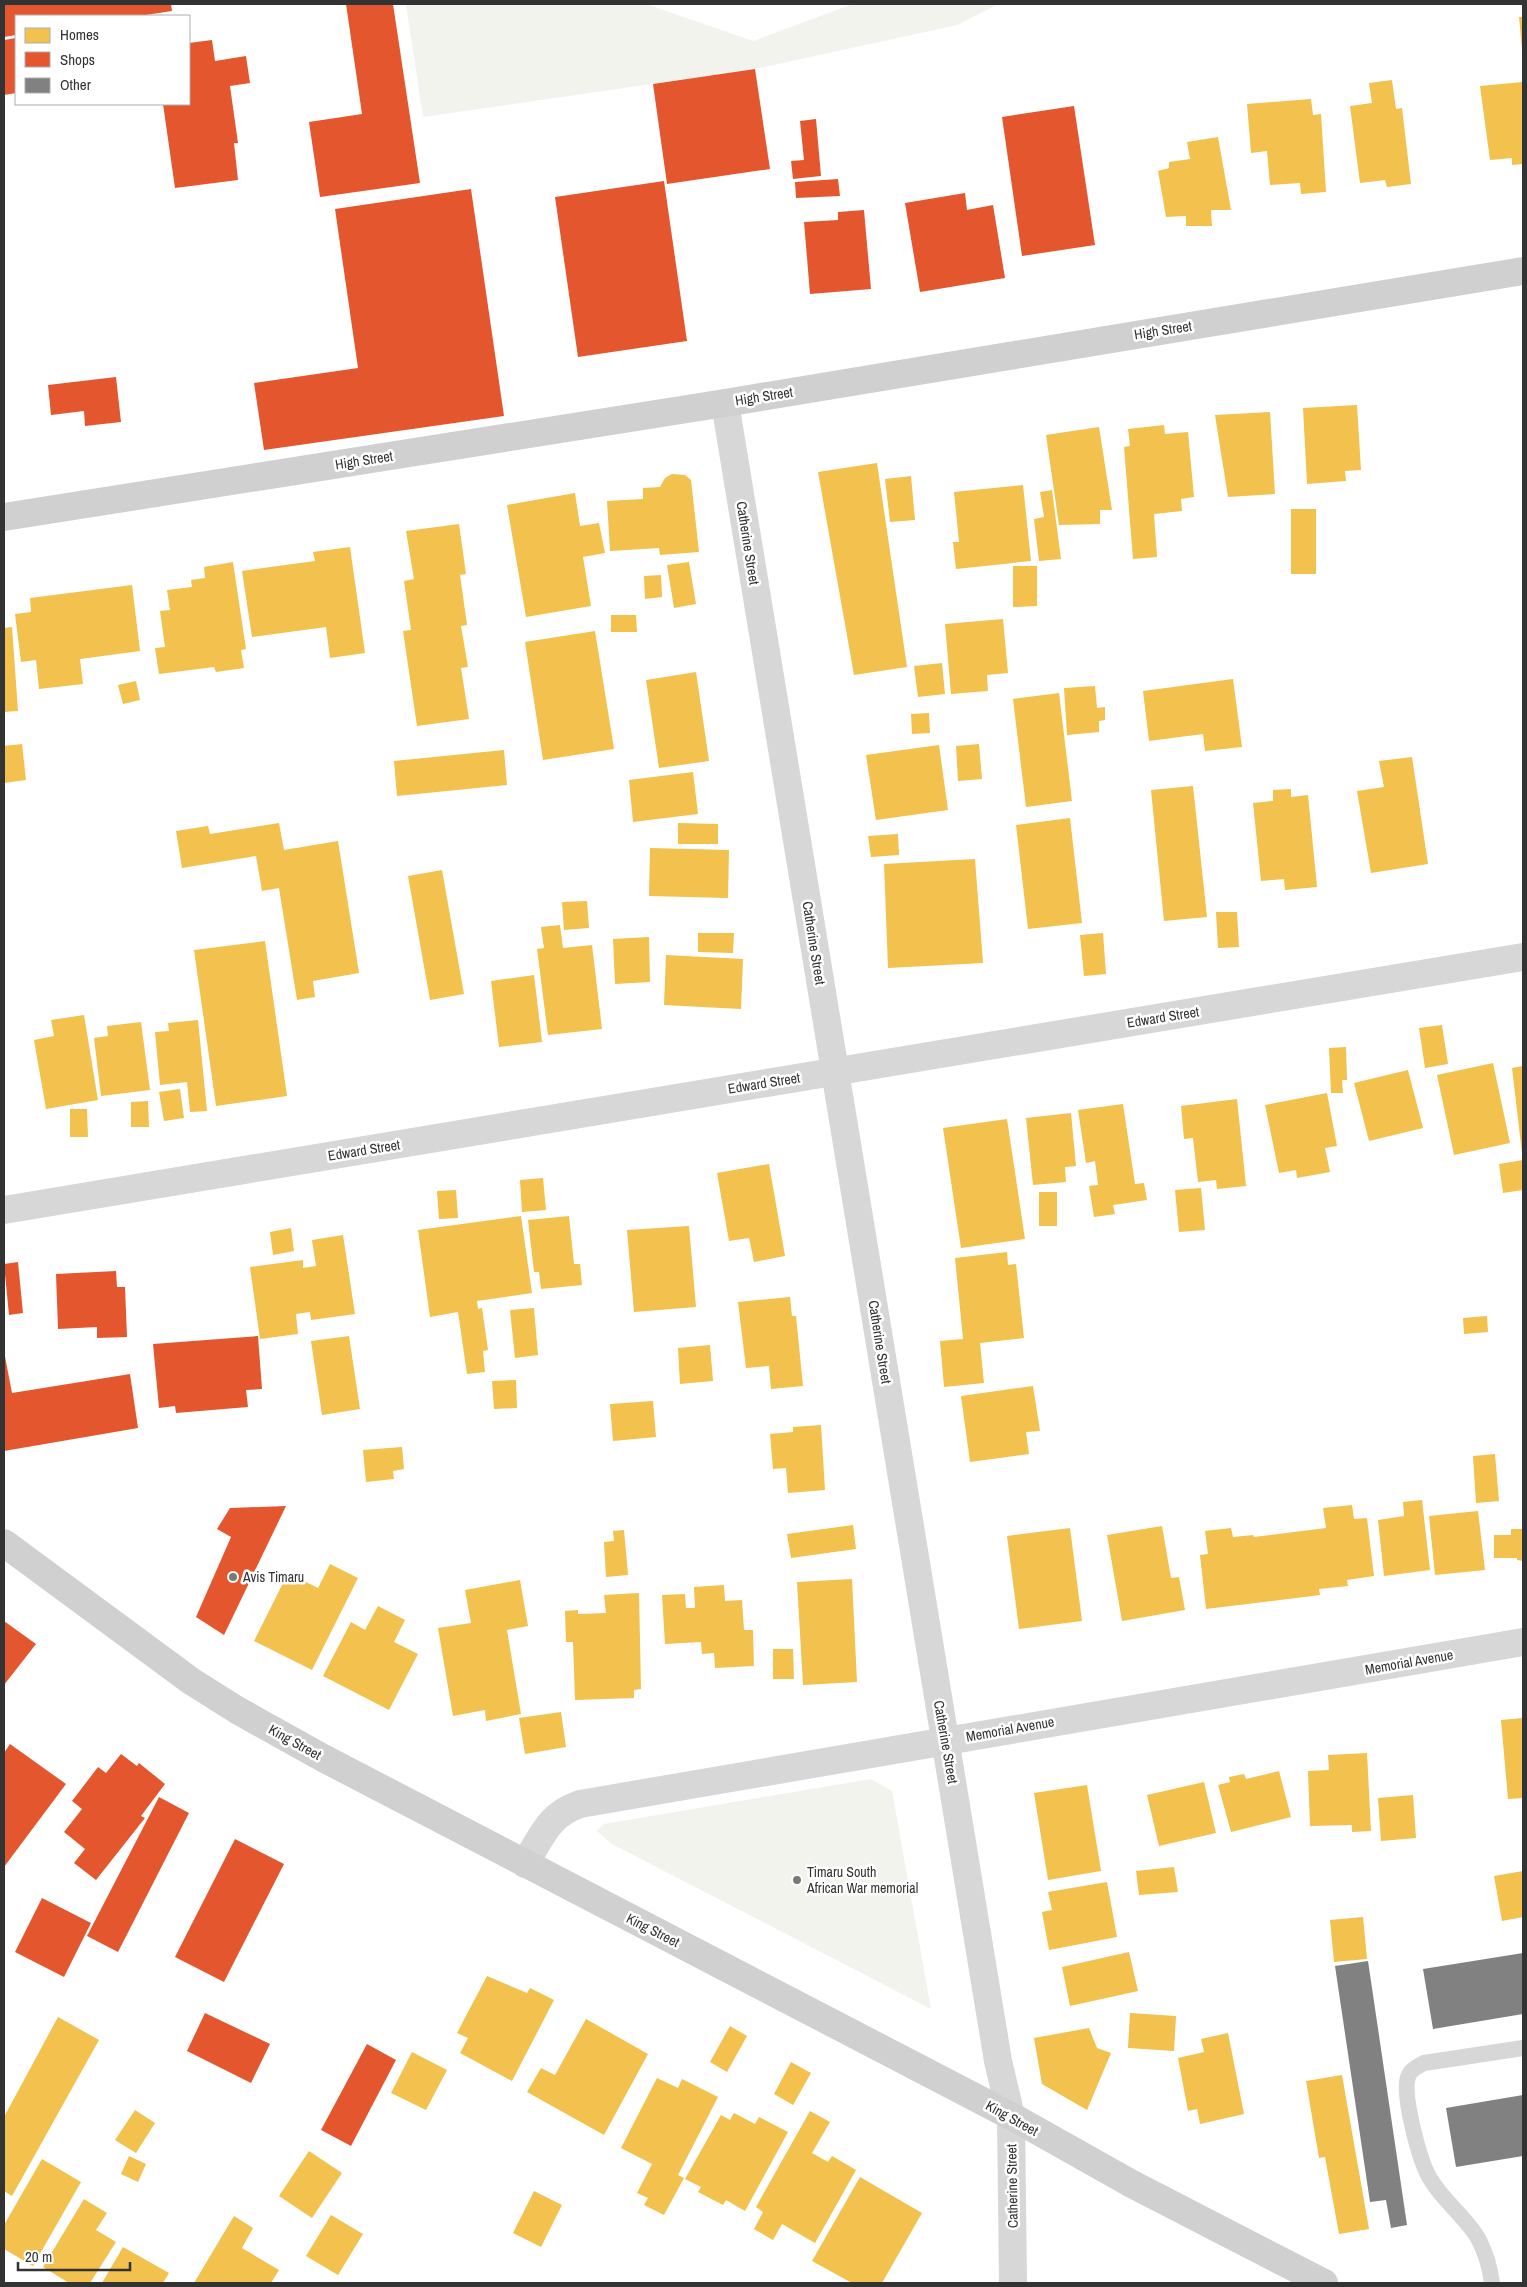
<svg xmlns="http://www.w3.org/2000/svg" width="1527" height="2287" font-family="'Archivo Narrow',sans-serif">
  <rect width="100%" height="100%" fill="#fff"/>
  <!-- green -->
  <g fill="#f1f3ec">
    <path d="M406,4H646L753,41L853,4H998L957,25L755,69L423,117Z"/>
    <path d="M871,1779L892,1791L931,2009L612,1844L597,1831L604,1824Z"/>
  </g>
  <!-- homes -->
  <g fill="#f2c14e">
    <path d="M1519,17H1523V49H1522Z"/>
    <path d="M1392,80L1396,109L1402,108L1411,184L1387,187L1385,180L1360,183L1350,106L1372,103L1369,83Z"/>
    <path d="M1523,82V164L1512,165V158L1490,160L1480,86Z"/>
    <path d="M1311,99L1313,115L1321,114L1326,192L1301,194L1300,183L1270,185L1267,151L1251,153L1247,104Z"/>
    <path d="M1218,137L1231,210H1211L1212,226H1186V216L1166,217L1158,171L1169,168V162L1190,159L1187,142Z"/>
    <path d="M1357,405L1361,470L1345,471L1346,481L1307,484L1303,408Z"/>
    <path d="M1270,412L1275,494L1228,497L1215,415Z"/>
    <path d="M1164,425L1165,434L1188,432L1194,497L1181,499L1182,511L1154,514L1157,557L1133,559L1124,447L1130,446L1128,429Z"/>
    <path d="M1099,427L1112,510H1100V524L1059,525L1046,435Z"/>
    <path d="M877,463L907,667L854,675L818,472Z"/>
    <path d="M672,474L685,475L691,480L699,552L660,555L659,548L610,551L607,501L643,499V488L660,487L665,478Z"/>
    <path d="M911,476L915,520L890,522L885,479Z"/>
    <path d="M1023,485L1031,561L956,569L953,542H959L954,492Z"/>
    <path d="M1052,490L1061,559L1039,561L1034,519L1044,517L1040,492Z"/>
    <path d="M575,493L580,526L599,523L605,553L583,557L591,606L526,617L507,505Z"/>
    <rect x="1291" y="509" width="25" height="65"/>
    <path d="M459,524L466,574L460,575L467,625L461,626L468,667L461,668L469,719L417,726L403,631L411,630L404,581L414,579L406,531Z"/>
    <path d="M350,547L365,653L330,658L326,627L252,637L242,571L315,561L313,552Z"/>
    <path d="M233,562L246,649L241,650L244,668L216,672L214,667L159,674L155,648L165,647L160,611L170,610L167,590L192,587L191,580L205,578L204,567Z"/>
    <path d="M689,562L696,604L674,608L667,565Z"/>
    <path d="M1013,566H1037V606L1013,607Z"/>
    <path d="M661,575L662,597L645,599L644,576Z"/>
    <path d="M132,585L140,651L80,659L83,684L39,689L36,660L21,662L15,614L31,612L30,598Z"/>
    <path d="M611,615H636L637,632H611Z"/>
    <path d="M1003,619L1008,673L987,675L988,691L951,694L945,624Z"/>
    <path d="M12,627L18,711L4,712V628Z"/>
    <path d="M595,631L614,749L543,760L525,642Z"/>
    <path d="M942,663L945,694L918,697L914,666Z"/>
    <path d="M696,672L709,761L659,768L646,680Z"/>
    <path d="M1233,679L1242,747L1205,751L1203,734L1149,741L1143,691Z"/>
    <path d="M136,681L140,700L123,704L118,685Z"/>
    <path d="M1095,686L1097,708L1105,707V720L1099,721V732L1067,735L1064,688Z"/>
    <path d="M1059,693L1072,801L1026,807L1013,699Z"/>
    <path d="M929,713L930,733L912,734L911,714Z"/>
    <path d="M22,744L26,780L4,783V746Z"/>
    <path d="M979,744L982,779L958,781L956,746Z"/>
    <path d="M939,745L948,810L876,820L866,755Z"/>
    <path d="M504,750L507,785L397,796L394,761Z"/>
    <path d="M1412,757L1428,864L1371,873L1357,791L1384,787L1379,761Z"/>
    <path d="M693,772L698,814L633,822L629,780Z"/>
    <path d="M1193,786L1207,917L1164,921L1151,790Z"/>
    <path d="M1291,789V797L1308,795L1317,887L1285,890L1284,879L1261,881L1253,803L1273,801V790Z"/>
    <path d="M1070,818L1082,923L1028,929L1016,825Z"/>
    <path d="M279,823L284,850L338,841L359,973L313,981L315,997L297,1000L279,888L262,891L256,856L182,868L176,831L208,826L210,834Z"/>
    <path d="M678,823L718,824V844H678Z"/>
    <path d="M898,834L899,855L871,857L868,836Z"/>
    <path d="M650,848L729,850L728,898L649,896Z"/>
    <path d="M975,859L983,963L888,968L884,864Z"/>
    <path d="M442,870L464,994L430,1000L408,876Z"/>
    <path d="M587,901L589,928L564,930L562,902Z"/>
    <path d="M1216,912H1237L1239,947L1218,948Z"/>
    <path d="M560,925L563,948L592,945L602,1029L548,1035L537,949L544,948L541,927Z"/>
    <path d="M698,933H734L733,953L698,952Z"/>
    <path d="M1103,933L1106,974L1084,976L1080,935Z"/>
    <path d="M649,937L650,982L615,984L613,939Z"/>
    <path d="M265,941L287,1096L216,1106L194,950Z"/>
    <path d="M666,955L743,959L741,1009L664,1005Z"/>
    <path d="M534,975L542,1042L499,1047L491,981Z"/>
    <path d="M84,1015L98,1100L46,1109L34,1040L54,1036L51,1020Z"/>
    <path d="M198,1020L207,1111L190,1112L187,1082L160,1085L155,1032L169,1031L168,1023Z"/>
    <path d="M141,1022L150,1090L101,1096L94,1038L108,1036L107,1026Z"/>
    <path d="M1442,1025L1448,1064L1425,1068L1419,1028Z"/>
    <path d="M1346,1047L1347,1080H1342L1343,1093H1331L1329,1048Z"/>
    <path d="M1493,1063L1510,1143L1454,1155L1437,1075Z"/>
    <path d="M1523,1066V1153H1522L1512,1068Z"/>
    <path d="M1408,1070L1423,1128L1369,1141L1354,1083Z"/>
    <path d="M180,1089L184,1118L164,1121L159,1092Z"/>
    <path d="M1327,1093L1337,1146L1325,1148L1330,1172L1297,1178L1296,1170L1279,1173L1265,1105Z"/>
    <path d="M1237,1099L1246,1186L1217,1189L1216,1180L1198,1182L1193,1138L1184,1139L1181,1106Z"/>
    <path d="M148,1101L149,1127H131V1102Z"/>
    <path d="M1123,1104L1135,1184L1144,1183L1147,1200L1113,1205L1115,1214L1094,1217L1089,1186L1098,1185L1095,1161L1086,1163L1078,1110Z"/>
    <path d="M70,1109H87L88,1137H70Z"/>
    <path d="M1071,1113L1076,1166L1065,1167L1066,1182L1033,1185L1026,1118Z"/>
    <path d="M1007,1119L1025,1239L961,1248L943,1128Z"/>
    <path d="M1523,1160V1190L1503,1193L1499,1164Z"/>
    <path d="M769,1164L785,1256L754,1262L749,1238L729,1241L717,1173Z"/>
    <path d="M543,1178L546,1210L522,1212L520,1180Z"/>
    <path d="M1201,1188L1205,1230L1179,1232L1175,1190Z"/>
    <path d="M456,1190L458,1218L439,1219L437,1191Z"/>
    <rect x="1039" y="1192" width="18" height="34"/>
    <path d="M521,1216L532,1293L477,1301L478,1309L482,1308L488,1350L483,1351L485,1372L467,1374L458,1312L430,1317L418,1230Z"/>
    <path d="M569,1216L574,1264H580L582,1285L541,1289L539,1272H534L528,1220Z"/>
    <path d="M689,1226L696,1307L634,1312L627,1230Z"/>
    <path d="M291,1228L294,1251L273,1255L270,1232Z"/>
    <path d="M343,1235L355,1314L311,1320L310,1312L296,1314L298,1334L260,1339L250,1267L303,1260V1268L316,1266L312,1240Z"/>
    <path d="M1007,1252L1008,1265L1016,1264L1024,1338L980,1343L984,1383L944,1387L940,1341L963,1339L955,1258Z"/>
    <path d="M790,1297L792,1316H796L803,1386L771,1389L769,1366L746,1368L738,1302Z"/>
    <path d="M534,1308L538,1355L515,1358L510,1310Z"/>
    <path d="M1487,1316L1488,1332L1464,1334L1463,1318Z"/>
    <path d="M349,1336L360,1409L322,1415L311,1341Z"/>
    <path d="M710,1345L713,1381L680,1384L678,1348Z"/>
    <path d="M516,1380L517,1408L494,1409L492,1381Z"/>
    <path d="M1033,1386L1040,1431L1026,1432L1029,1454L970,1462L961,1396Z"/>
    <path d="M653,1401L656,1437L613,1441L610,1404Z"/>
    <path d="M821,1425L825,1490L788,1493L786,1468L773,1469L770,1434L793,1432V1427Z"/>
    <path d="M402,1447L404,1469L393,1471L394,1479L366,1482L363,1450Z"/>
    <path d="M1495,1454L1499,1501L1476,1503L1473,1456Z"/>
    <path d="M1422,1500L1430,1570L1384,1576L1378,1520L1404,1516L1403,1502Z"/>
    <path d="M1352,1505L1354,1519L1367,1518L1374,1576L1347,1580L1348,1586L1319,1589L1320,1595L1206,1609L1200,1555L1208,1554L1205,1531L1231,1528L1233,1537L1253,1535L1254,1537L1326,1528L1323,1508Z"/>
    <path d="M1478,1511L1485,1570L1435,1575L1429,1516Z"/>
    <path d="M853,1525L856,1549L791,1558L787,1534Z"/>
    <path d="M1162,1526L1171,1578L1179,1577L1185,1610L1122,1621L1107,1535Z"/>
    <path d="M1070,1528L1082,1621L1019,1629L1007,1536Z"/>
    <path d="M1511,1529H1523V1561L1517,1560V1558H1494V1535H1511Z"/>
    <path d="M624,1530L628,1575L606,1577L604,1542L614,1541L613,1531Z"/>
    <path d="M330,1564L358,1578L312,1670L254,1641L288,1573L318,1588Z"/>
    <path d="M852,1579L857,1682L803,1685L797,1582Z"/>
    <path d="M520,1580L528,1626L507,1630L521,1714L486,1721L485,1710L453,1716L438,1628L471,1623L465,1590Z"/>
    <path d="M724,1585L725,1601L742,1600L744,1630H753L754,1666L715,1668L714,1653L702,1654L701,1642L665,1644L662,1595L685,1594L686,1608H695L694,1587Z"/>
    <path d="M639,1593L641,1689L634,1690V1698L575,1700L573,1642H566L565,1611L578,1610V1614L606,1613L604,1595Z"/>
    <path d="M378,1606L405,1620L394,1642L418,1654L389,1710L323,1676L351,1622L365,1630Z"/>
    <path d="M773,1649H793L794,1679H773Z"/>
    <path d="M561,1712L566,1747L525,1754L519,1718Z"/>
    <path d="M1523,1718V1798L1508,1799L1501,1720Z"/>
    <path d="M1367,1753L1371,1831L1352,1832V1825L1310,1826L1308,1771L1329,1770L1328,1755Z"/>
    <path d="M1279,1771L1291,1817L1231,1832L1218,1785L1230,1782L1229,1777L1244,1774L1246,1779Z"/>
    <path d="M1204,1782L1216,1833L1159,1846L1147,1795Z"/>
    <path d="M1087,1785L1101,1871L1048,1880L1034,1793Z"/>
    <path d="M1413,1795L1416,1838L1381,1841L1378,1798Z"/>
    <path d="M1174,1867L1178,1892L1139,1895L1136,1871Z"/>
    <path d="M1523,1871V1917L1502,1921L1494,1876Z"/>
    <path d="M1107,1882L1117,1937L1049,1950L1042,1912L1052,1910L1048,1892Z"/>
    <path d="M1363,1917L1367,1959L1334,1962L1330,1920Z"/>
    <path d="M1129,1952L1138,1991L1070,2006L1062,1967Z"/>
    <path d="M487,1976L527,1993L530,1988L554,2000L512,2081L460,2053L468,2038L457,2033Z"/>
    <path d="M1130,2013L1176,2016L1174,2051L1128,2048Z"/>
    <path d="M58,2017L99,2040L12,2196L4,2191V2117Z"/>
    <path d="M586,2019L648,2054L604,2135L527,2092L541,2068L555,2075Z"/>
    <path d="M730,2026L747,2036L727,2072L710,2062Z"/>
    <path d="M1089,2028L1097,2048L1111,2053L1087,2110L1042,2084L1034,2038Z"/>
    <path d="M1228,2033L1244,2114L1200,2124L1197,2109L1188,2111L1178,2058L1204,2052L1201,2039Z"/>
    <path d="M412,2052L447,2070L426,2110L391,2093Z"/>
    <path d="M791,2062L811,2073L793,2105L774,2094Z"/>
    <path d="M1342,2075L1369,2229L1339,2234L1325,2157L1319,2158L1306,2081Z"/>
    <path d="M657,2078L678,2088L682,2079L718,2097L678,2175L684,2178L664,2215L644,2205L648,2198L637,2193L652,2164L621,2148Z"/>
    <path d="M135,2110L155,2123L136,2153L115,2140Z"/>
    <path d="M810,2111L830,2122L812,2153L828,2162L832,2156L856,2170L815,2243L782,2224L773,2240L754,2229L763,2212L756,2207Z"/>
    <path d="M734,2113L755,2124L759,2117L788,2132L745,2211L726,2200L723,2205L698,2192L701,2187L685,2179L721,2115L730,2120Z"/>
    <path d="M309,2151L342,2173L312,2218L279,2196Z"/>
    <path d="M129,2156L146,2164L138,2182L121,2174Z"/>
    <path d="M42,2159L81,2182L33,2266L4,2249V2225Z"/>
    <path d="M860,2177L922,2213L882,2283H852L812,2261Z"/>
    <path d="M534,2191L562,2205L541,2247L513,2233Z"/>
    <path d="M84,2199L107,2213L96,2230L116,2242L90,2283H69L43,2267Z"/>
    <path d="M331,2215L363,2234L338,2275L306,2256Z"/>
    <path d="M234,2216L253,2228L242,2248L279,2270L271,2283H194Z"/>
    <path d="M123,2247L169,2273L163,2283H102Z"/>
  </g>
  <!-- shops -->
  <g fill="#e4572e">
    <path d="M4,4H171L172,11L139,16H16V35L4,37Z"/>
    <path d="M346,4H393L420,183L320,197L309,122L362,114Z"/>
    <path d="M16,38V93L4,95V40Z"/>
    <path d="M212,40L215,61L246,56L250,83L230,86L238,143H234L238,180L175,188L163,104H189V43Z"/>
    <path d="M755,69L770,169L667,184L653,84Z"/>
    <path d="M1074,106L1095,245L1022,256L1002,117Z"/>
    <path d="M816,119L821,176L793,179L791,161L804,160L800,121Z"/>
    <path d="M838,179L840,196L796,198L795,182Z"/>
    <path d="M664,181L687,341L578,357L555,197Z"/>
    <path d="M471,189L504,416L264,450L254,383L358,368L335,209Z"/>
    <path d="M965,193L967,210L993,205L1005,278L920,292L905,203Z"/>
    <path d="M864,210L871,289L810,294L804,222L838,220V212Z"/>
    <path d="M116,377L121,422L85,426L84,411L51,415L48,385Z"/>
    <path d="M18,1262L23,1313L9,1315L4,1264Z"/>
    <path d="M116,1271L117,1287H125L127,1337L97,1338V1327L58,1329L56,1274Z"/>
    <path d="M258,1336L262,1389L246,1390L248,1407L176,1413L175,1406L159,1408L153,1344Z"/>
    <path d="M4,1351L12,1393L130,1374L138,1428L4,1451Z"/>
    <path d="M286,1506L224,1635L196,1617L231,1537L217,1529L230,1508Z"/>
    <path d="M4,1621L36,1644L4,1685Z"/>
    <path d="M10,1744L66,1784L4,1867V1753Z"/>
    <path d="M121,1754L137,1766L139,1763L165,1784L141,1816L145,1818L96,1880L74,1863L85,1849L64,1832L82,1809L72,1801L98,1767L106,1773Z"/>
    <path d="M159,1797L189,1813L118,1952L87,1936Z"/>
    <path d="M235,1839L284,1864L224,1982L175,1957Z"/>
    <path d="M42,1898L91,1923L64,1977L15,1952Z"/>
    <path d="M205,2013L270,2044L251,2083L187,2051Z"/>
    <path d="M367,2044L396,2060L351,2146L321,2130Z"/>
  </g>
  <!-- building -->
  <g fill="#818181">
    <path d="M1523,1953V2014L1433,2029L1423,1969Z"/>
    <path d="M1368,1961L1407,2225L1391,2228L1386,2200L1370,2202L1335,1966Z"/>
    <path d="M1523,2095V2156L1456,2167L1446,2108Z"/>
  </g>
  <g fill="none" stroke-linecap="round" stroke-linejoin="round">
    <!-- lane -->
    <path stroke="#d7d7d7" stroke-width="16" d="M1492,2283C1490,2267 1486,2254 1479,2240C1467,2218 1444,2202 1431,2180C1420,2164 1402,2095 1408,2077C1411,2069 1417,2067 1424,2063L1523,2048"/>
    <!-- street -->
    <g stroke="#d7d7d7" stroke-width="28">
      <path d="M725,403L998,2061L1011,2116L1013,2283"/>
      <path d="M4,1210L1523,957"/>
      <path d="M525,1864C542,1836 548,1815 580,1804L1523,1642"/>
    </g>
    <!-- secondary -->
    <g stroke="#d0d0d0" stroke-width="28">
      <path d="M4,517L725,403L1523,271"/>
      <path d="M4,1543L191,1681L237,1710L323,1758L1011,2116L1132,2184L1324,2283"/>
    </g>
  </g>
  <!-- markers -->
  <g fill="#7a7a7a" stroke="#fff" stroke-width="2">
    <circle cx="233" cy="1577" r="5"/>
    <circle cx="797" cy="1880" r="5"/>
  </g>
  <g text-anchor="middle" stroke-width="5" stroke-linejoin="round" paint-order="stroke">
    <!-- street labels -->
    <g font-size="14" fill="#333" stroke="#fff">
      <text transform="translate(1163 330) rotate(-9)" y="5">High Street</text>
      <text transform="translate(764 396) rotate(-9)" y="5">High Street</text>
      <text transform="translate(364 460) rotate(-9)" y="5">High Street</text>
      <text transform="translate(748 543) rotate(81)" y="5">Catherine Street</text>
      <text transform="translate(814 943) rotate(81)" y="5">Catherine Street</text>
      <text transform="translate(1163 1017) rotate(-9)" y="5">Edward Street</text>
      <text transform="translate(764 1083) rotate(-9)" y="5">Edward Street</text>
      <text transform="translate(364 1150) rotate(-9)" y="5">Edward Street</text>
      <text transform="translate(880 1342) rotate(81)" y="5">Catherine Street</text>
      <text transform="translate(1409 1662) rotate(-10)" y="5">Memorial Avenue</text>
      <text transform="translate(1010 1729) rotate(-10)" y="5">Memorial Avenue</text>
      <text transform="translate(295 1742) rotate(29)" y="5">King Street</text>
      <text transform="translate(946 1742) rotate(80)" y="5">Catherine Street</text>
      <text transform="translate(653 1930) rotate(27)" y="5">King Street</text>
      <text transform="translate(1012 2118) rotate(29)" y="5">King Street</text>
      <text transform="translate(1012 2186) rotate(-91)" y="5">Catherine Street</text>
    </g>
    <!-- poi labels -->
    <g font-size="14" fill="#333" stroke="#fff" text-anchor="start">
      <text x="243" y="1582">Avis Timaru</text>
      <text x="807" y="1877">Timaru South<tspan x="807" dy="16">African War memorial</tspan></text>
    </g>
  </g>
  <!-- border -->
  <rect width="1527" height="2287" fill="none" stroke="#333333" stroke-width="10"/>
  <!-- legend -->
  <rect x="15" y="15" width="175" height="90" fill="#ffffff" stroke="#adadad"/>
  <rect x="25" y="28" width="25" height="15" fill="#f2c14e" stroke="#adadad"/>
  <text x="60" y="40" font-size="15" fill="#333333">Homes</text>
  <rect x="25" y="52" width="25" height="15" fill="#e4572e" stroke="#adadad"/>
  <text x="60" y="65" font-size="15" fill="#333333">Shops</text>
  <rect x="25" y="78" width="25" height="15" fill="#818181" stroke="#adadad"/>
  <text x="60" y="90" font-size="15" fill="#333333">Other</text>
  <!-- scale -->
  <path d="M18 2262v8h112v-8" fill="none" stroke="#333333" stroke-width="2.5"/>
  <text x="25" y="2262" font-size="15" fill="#333333" stroke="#ffffff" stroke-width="4" paint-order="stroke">20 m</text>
</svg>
